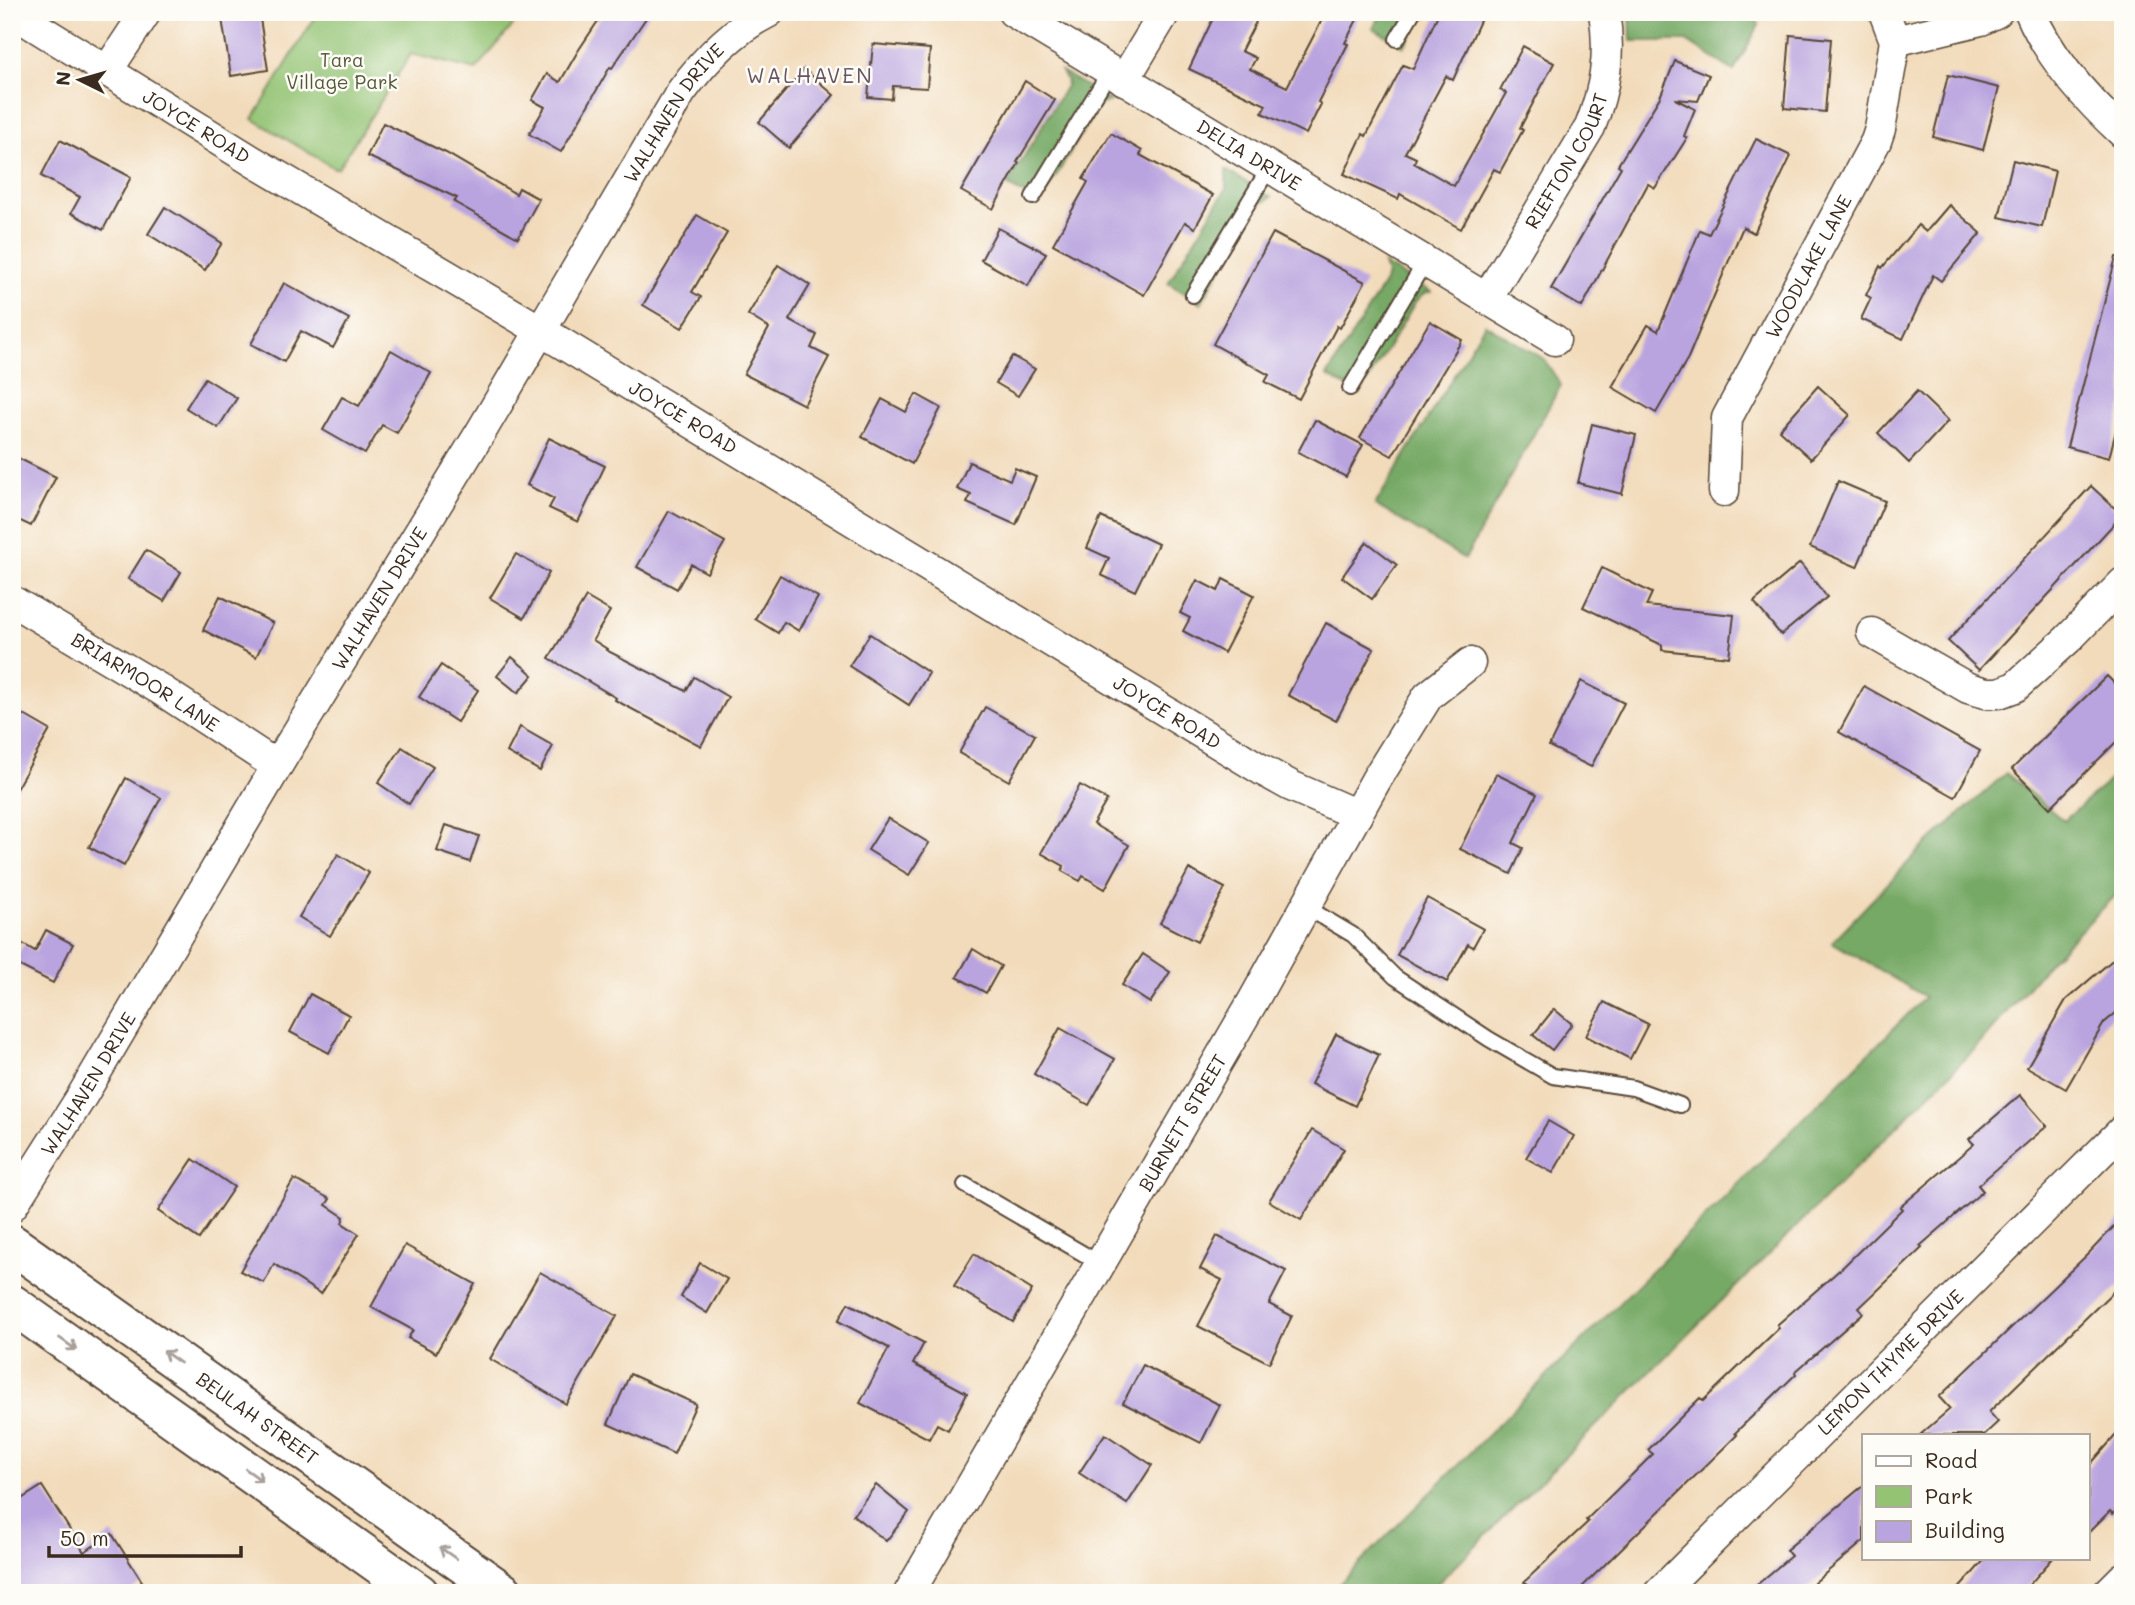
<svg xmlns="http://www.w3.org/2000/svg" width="2135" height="1605" font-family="Mali,sans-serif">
  <rect width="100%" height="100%" fill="#fdfcf7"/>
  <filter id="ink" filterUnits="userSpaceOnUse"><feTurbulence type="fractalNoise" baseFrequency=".0143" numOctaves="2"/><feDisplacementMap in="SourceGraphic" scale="14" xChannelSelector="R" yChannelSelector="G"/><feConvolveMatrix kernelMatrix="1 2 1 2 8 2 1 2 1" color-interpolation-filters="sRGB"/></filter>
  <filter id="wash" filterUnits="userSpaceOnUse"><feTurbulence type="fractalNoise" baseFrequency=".00686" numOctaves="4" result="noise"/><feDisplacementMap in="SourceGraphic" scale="28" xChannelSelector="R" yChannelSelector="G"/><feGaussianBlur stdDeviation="1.57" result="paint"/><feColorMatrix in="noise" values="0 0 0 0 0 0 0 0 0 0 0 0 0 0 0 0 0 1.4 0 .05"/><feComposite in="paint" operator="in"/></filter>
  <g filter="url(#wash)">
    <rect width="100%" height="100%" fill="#f2dbbb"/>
    <!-- green -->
    <path fill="#93c373" stroke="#677648" stroke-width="2" d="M318,12H524L476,70L411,54L338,168H334L253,119Z"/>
    <!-- forest -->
    <g fill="#76a965" stroke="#586a42" stroke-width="2">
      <path d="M1383,12H1426L1404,46L1373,28Z"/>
      <path d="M1639,12H1751L1759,25L1734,71L1686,41H1631L1630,13Z"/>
      <path d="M1062,72L1111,101L1101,104L1095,111L1040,203L1007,185L1066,86L1067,81Z"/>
      <path d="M1226,170L1271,197L1257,206L1201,303L1168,283L1226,189Z"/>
      <path d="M1384,264L1431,292L1424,294L1416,301L1360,394L1327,376L1385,282L1387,274Z"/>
      <path d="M1485,324L1544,359L1561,385L1465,559L1375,505Z"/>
      <path d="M2123,768V888L2050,961L1977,1047L1428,1593H1330L1925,997L1832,942L1921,849L2006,773L2064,821Z"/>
    </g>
    <g id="blocks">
      <!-- building -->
      <g fill="#baa4df">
        <path d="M221,12H259L268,70L231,76Z"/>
        <path d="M604,12H650L612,68L610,67L561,152L529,134L545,107L532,100L547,74L560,82L578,51Z"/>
        <path d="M1216,12H1261L1241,51L1256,58L1250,69L1287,87L1326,12H1361L1345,43L1348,44L1318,102L1321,104L1306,134L1262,113L1266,105L1189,69Z"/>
        <path d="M1439,12H1484L1453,80L1446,76L1405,153L1416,158L1414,163L1454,186L1506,93L1500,90L1523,46L1554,63L1520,128L1523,130L1500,172L1494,169L1461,229L1400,194L1398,199L1344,174L1363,134L1366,136L1403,65L1413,69Z"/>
        <path d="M1790,35L1831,39L1825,112L1784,108Z"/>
        <path d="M873,44L930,49L927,88L893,86L892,99L868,97Z"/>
        <path d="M1675,61L1709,75L1698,101L1675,99L1695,109L1684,136L1687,138L1655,188L1648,184L1582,307L1551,289L1621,167L1618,165L1660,97Z"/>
        <path d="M804,69L834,95L789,148L759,122Z"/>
        <path d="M1948,75L1999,88L1983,150L1933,137Z"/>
        <path d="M1025,81L1055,100L1017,162L1019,163L993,209L961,191Z"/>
        <path d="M383,123L446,153L516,194L519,188L539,199L518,238L454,202L457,198L367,156Z"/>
        <path d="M1111,133L1142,151L1140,155L1213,195L1195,228L1185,222L1144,295L1053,244L1088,182L1083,179Z"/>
        <path d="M1756,139L1791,156L1754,233L1743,227L1688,358L1656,413L1612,387L1648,325L1658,331L1700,230L1709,234Z"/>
        <path d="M60,140L131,177L103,230L71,213L80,197L41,176Z"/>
        <path d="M2013,160L2055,171L2042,227L1999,217Z"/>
        <path d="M1949,205L1981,233L1941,281L1933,275L1903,339L1861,319L1871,298L1866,295L1880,266L1882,268L1918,225L1926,232Z"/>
        <path d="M165,207L222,243L205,270L148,234Z"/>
        <path d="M697,215L727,233L692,292L701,297L682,328L643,305Z"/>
        <path d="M998,228L1046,253L1028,286L981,260Z"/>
        <path d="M1273,233L1365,282L1340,328L1337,326L1299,399L1265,382L1269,375L1213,344Z"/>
        <path d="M2116,257L2123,258V403L2109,458L2067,447Z"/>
        <path d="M778,265L810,285L789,320L817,335L811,348L829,357L804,405L744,374L769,328L748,315Z"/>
        <path d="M284,283L349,319L333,348L301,331L284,362L251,344Z"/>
        <path d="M1430,321L1462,340L1392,456L1360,438Z"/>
        <path d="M391,350L431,373L397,433L382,425L365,454L323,430L342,397L359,406Z"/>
        <path d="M1012,356L1035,369L1018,396L996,383Z"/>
        <path d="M205,378L237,398L218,428L186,408Z"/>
        <path d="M1818,386L1850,415L1811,459L1779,430Z"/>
        <path d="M1917,391L1948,421L1909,463L1878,433Z"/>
        <path d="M916,394L941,408L912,464L862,437L882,399L906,412Z"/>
        <path d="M1315,420L1363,445L1346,477L1298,452Z"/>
        <path d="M1592,424L1636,435L1622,494L1578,483Z"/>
        <path d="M549,438L605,466L578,522L549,508L554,499L527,485Z"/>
        <path d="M12,455L56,477L31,526L12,517Z"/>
        <path d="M969,462L1010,480L1015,468L1036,477L1016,525L967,503L971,495L957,489Z"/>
        <path d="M1838,481L1885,501L1857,567L1810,547Z"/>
        <path d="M2091,486L2122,515L1979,670L1948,641Z"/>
        <path d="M669,511L725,542L707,573L691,564L677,589L637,567Z"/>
        <path d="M1101,517L1158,544L1135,591L1101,575L1109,558L1087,548Z"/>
        <path d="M1367,542L1397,565L1372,599L1342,577Z"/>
        <path d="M146,550L181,572L164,601L128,579Z"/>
        <path d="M516,554L549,573L524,618L490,598Z"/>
        <path d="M1800,563L1827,597L1781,635L1754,602Z"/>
        <path d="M1602,568L1652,593L1646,606L1734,615L1729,657L1662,650V645L1583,607Z"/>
        <path d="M780,575L818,597L799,631L784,622L778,633L755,619Z"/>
        <path d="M1223,579L1254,595L1224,653L1183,631L1190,618L1180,613L1197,580L1218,591Z"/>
        <path d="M220,596L273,623L256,657L203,630Z"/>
        <path d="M586,597L610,611L593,640L607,649L606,650L686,691L694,677L728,697L701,746L615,700L616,698L549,658Z"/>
        <path d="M1326,623L1374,649L1336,721L1288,695Z"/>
        <path d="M870,634L929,673L909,705L849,666Z"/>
        <path d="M512,657L533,675L518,693L497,676Z"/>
        <path d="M441,665L478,690L457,722L419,697Z"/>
        <path d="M2107,676L2123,692V735L2050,808L2012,769Z"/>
        <path d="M1581,681L1624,703L1591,767L1549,746Z"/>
        <path d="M1864,686L1980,751L1955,797L1839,732Z"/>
        <path d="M985,707L1035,735L1009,781L959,753Z"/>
        <path d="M12,708L50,730L12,796Z"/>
        <path d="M520,727L553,746L540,771L507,752Z"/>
        <path d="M402,747L433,767L409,804L378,783Z"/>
        <path d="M1496,774L1537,794L1513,843L1523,848L1511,874L1460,849Z"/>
        <path d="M126,778L161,798L124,866L89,847Z"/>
        <path d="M1080,785L1107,800L1093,824L1129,845L1105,889L1083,876L1080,881L1062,871L1064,866L1041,853Z"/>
        <path d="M888,818L929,843L909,875L868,850Z"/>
        <path d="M446,825L479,836L470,862L437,851Z"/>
        <path d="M338,854L369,873L330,936L299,917Z"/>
        <path d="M1189,869L1225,888L1197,942L1160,923Z"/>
        <path d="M1427,898L1483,929L1473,947L1468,944L1447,982L1397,955Z"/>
        <path d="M46,930L73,944L53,983L14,963L23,944L35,951Z"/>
        <path d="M973,949L1001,966L986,993L957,977Z"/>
        <path d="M2123,951V1007L2104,1023L2066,1089L2027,1067L2066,1000Z"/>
        <path d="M1143,954L1170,972L1150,1003L1122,985Z"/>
        <path d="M310,994L349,1015L329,1053L290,1032Z"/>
        <path d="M1604,1002L1648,1024L1630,1059L1586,1036Z"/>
        <path d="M1554,1009L1572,1024L1552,1050L1533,1035Z"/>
        <path d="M1060,1028L1115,1059L1089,1105L1034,1074Z"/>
        <path d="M1336,1034L1379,1055L1355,1106L1311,1084Z"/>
        <path d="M2020,1095L2047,1126L1978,1185L1983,1191L1920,1246L1922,1248L1859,1308L1863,1313L1795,1372L1796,1374L1735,1433L1737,1435L1576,1593H1533L1524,1582L1588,1522L1586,1520L1653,1454L1648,1450L1700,1398L1703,1401L1779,1328L1777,1325L1844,1266L1902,1209L1900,1207L1974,1144L1969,1139Z"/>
        <path d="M1548,1121L1574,1136L1553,1173L1526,1158Z"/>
        <path d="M1312,1130L1344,1149L1301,1220L1269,1201Z"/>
        <path d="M193,1159L234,1187L199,1239L158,1211Z"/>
        <path d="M294,1179L330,1199L326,1205L344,1217L342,1223L359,1234L321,1294L274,1264L264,1283L240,1271Z"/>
        <path d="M2123,1217V1282L1989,1412L1998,1422L1984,1435H1920L1950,1409L1939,1397L2089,1253Z"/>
        <path d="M1217,1236L1286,1271L1269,1304L1292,1316L1269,1363L1198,1326L1222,1280L1200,1269Z"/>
        <path d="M405,1245L475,1284L436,1353L408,1338L413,1330L371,1307Z"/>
        <path d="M974,1254L1032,1290L1013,1322L954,1286Z"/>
        <path d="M700,1263L727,1279L707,1313L681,1297Z"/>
        <path d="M540,1272L617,1316L566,1404L490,1359Z"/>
        <path d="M848,1303L924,1343L913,1364L967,1393L948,1430L937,1424L929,1439L860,1403L889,1348L838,1321Z"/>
        <path d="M1143,1365L1220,1405L1201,1443L1123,1403Z"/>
        <path d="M630,1374L696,1404L674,1454L608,1424Z"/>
        <path d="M2123,1427V1503L2113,1514L2110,1511L2088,1533V1467Z"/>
        <path d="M1105,1434L1152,1465L1127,1504L1079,1473Z"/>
        <path d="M876,1485L909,1512L886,1541L853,1515Z"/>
        <path d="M1864,1485V1541L1802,1593H1747L1791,1556L1786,1550Z"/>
        <path d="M42,1486L84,1552L112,1534L143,1583L127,1593H12V1505Z"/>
        <path d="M1986,1558H2053L2022,1593H1955Z"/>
      </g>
    </g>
  </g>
  <g filter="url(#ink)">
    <use href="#blocks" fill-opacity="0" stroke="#564536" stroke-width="2"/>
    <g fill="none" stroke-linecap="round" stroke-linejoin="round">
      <!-- service casing -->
      <g stroke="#564536" stroke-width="18">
        <g id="service">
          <path d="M1397,39L1413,12"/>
          <path d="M1033,197L1110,71"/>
          <path d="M1193,295L1269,168"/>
          <path d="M1350,388L1425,262"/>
          <path d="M1306,907L1353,935L1395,977L1489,1039L1553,1076L1633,1088L1680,1105"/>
          <path d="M965,1185L1101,1264"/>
        </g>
      </g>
      <!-- minor casing -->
      <g stroke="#564536" stroke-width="33">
        <g id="minor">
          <path id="s1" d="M12,12L254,162L540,330L1262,770L1291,786L1357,815"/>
          <path id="s2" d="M1013,12L1555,340"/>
          <path d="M2030,12C2050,59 2086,99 2123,133"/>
          <path d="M1895,41L1981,20L1997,12"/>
          <path d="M107,71L146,12"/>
          <path d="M1124,80L1165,12"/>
          <path id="s3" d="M1487,298L1590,127C1605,89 1611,54 1604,12"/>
          <path id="s4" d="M1724,491L1727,418L1876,141L1880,129L1895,41L1884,12"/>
          <path id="s5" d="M12,601L158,688L277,766"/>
          <path d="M1872,633L1968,688L1986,693H1999L2015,687L2068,639L2123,583"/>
          <path id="s6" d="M12,1206L82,1096L277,766L482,430L681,92C705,59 733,30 769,12"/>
          <path id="s7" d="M909,1593L1253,1001L1376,780L1428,696L1470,663"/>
          <path id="s8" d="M1659,1593L2123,1130"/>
          <path d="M2108,1593L2123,1578"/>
        </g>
      </g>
      <!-- secondary casing -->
      <g stroke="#564536" stroke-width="42">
        <g id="secondary">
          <path id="s9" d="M12,1244L504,1593"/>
          <path d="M12,1304L419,1593"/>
        </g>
      </g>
      <!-- service -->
      <use href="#service" stroke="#fff" stroke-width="14"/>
      <!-- minor -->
      <use href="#minor" stroke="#fff" stroke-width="30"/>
      <!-- secondary -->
      <use href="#secondary" stroke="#fff" stroke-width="38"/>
    </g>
    <!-- one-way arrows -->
    <defs><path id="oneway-shaft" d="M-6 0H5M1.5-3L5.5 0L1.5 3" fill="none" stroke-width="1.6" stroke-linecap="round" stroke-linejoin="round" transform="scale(1.75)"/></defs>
    <g stroke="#a79f9a">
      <use href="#oneway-shaft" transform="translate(68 1344) rotate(35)"/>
      <use href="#oneway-shaft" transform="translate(172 1357) rotate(-145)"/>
      <use href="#oneway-shaft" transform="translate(254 1475) rotate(35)"/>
      <use href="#oneway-shaft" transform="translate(448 1553) rotate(-145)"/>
    </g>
  </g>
  <g text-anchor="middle" stroke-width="5" stroke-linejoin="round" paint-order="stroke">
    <!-- park labels -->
    <g font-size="19" fill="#555838" stroke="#fdfcf7">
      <text x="342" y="67">Tara<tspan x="342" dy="22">Village Park</tspan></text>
    </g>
    <!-- street labels -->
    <g font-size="19" fill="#3b2a1e" stroke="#fdfcf7">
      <text dy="7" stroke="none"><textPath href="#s6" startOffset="1278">WALHAVEN DRIVE</textPath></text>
      <text dy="7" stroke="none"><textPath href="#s1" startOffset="217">JOYCE ROAD</textPath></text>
      <text dy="7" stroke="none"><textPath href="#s2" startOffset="276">DELIA DRIVE</textPath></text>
      <text dy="7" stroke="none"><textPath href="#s3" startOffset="159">RIEFTON COURT</textPath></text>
      <text dy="7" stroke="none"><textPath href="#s4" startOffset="245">WOODLAKE LANE</textPath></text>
      <text dy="7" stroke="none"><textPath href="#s1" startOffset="784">JOYCE ROAD</textPath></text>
      <text dy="7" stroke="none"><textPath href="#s6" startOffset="710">WALHAVEN DRIVE</textPath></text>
      <text dy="7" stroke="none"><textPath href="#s5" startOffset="156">BRIARMOOR LANE</textPath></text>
      <text dy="7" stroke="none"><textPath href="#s1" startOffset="1351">JOYCE ROAD</textPath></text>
      <text dy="7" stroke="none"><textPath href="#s6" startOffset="144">WALHAVEN DRIVE</textPath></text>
      <text dy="7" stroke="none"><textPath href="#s7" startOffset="544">BURNETT STREET</textPath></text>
      <text dy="7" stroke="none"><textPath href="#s8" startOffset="327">LEMON THYME DRIVE</textPath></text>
      <text dy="7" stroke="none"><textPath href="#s9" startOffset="301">BEULAH STREET</textPath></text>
    </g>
    <!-- neighbourhood labels -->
    <g font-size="21" letter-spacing="2" fill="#675562" stroke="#fdfcf7">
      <text x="810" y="83">WALHAVEN</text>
    </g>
  </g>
  <!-- margin -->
  <rect width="2135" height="1605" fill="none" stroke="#fdfcf7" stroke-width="42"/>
  <!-- legend -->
  <rect x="1862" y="1434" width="228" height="126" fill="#fdfcf7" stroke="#afa8a0" stroke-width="2"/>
  <rect x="1876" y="1456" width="35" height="10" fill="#ffffff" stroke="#afa8a0" stroke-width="2"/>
  <text x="1925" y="1468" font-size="21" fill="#3b2a1e">Road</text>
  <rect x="1876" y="1486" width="35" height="21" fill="#93c373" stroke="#afa8a0" stroke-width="2"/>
  <text x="1925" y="1504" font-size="21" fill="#3b2a1e">Park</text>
  <rect x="1876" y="1521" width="35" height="21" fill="#baa4df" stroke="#afa8a0" stroke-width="2"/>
  <text x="1925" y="1538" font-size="21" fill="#3b2a1e">Building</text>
  <!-- north arrow -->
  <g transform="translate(80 80) rotate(275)" stroke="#fdfcf7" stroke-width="5" paint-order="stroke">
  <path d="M0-5L12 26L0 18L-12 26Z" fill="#3b2a1e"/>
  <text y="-10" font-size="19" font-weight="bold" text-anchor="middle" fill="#3b2a1e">N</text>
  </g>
  <!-- scale -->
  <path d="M49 1546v10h192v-10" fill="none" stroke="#3b2a1e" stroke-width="3.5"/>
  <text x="60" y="1546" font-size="21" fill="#3b2a1e" stroke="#fdfcf7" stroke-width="5" paint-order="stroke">50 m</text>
</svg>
